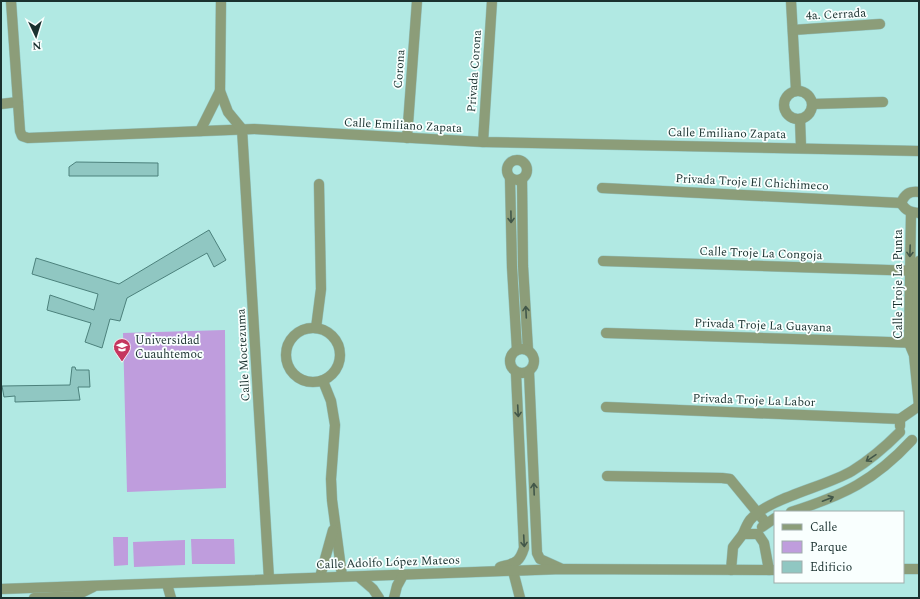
<svg xmlns="http://www.w3.org/2000/svg" width="920" height="599" font-family="Spectral,serif">
  <rect width="100%" height="100%" fill="#b1e9e3"/>
  <!-- green -->
  <g fill="#bf9ddd">
    <path d="M225,330L226,488L127,492L123,333Z"/>
    <path d="M113,537H128V565L114,566Z"/>
    <path d="M191,539H234L235,564H192Z"/>
    <path d="M185,540V565L134,567L133,542Z"/>
  </g>
  <!-- building -->
  <g fill="#90c7c2" stroke="#4c817c">
    <path d="M76,162L158,163V176H69V167Z"/>
    <path d="M209,230L226,260L214,267L207,253L127,298L120,321L110,319L102,348L85,342L91,323L47,310L50,295L94,310L98,294L32,274L36,258L119,284Z"/>
    <path d="M72,367H75L76,370H89L90,387H78L80,400L15,402V396L4,397L2,386L70,385Z"/>
  </g>
  <g fill="none" stroke-linecap="round" stroke-linejoin="round">
    <!-- minor casing -->
    <g stroke="#93c4bf" stroke-width="11">
      <g id="minor">
        <path d="M11,1L20,131L22,136L28,138L254,129L483,142L919,151"/>
        <path d="M221,1L220,91L228,112L242,129L269,579"/>
        <path d="M791,1L796,90"/>
        <path d="M793,30L880,24"/>
        <circle cx="798" cy="105" r="14"/>
        <path d="M1,104L18,102"/>
        <path d="M813,104L883,102"/>
        <path d="M800,119L801,147"/>
        <path d="M200,131L220,91"/>
        <path d="M407,138L417,1"/>
        <path d="M483,142L492,1"/>
        <circle cx="517" cy="170" r="10"/>
        <path d="M510,178L512,267L517,350"/>
        <path d="M522,179L523,266L528,350"/>
        <path d="M602,188L901,203"/>
        <path d="M919,192C909,191 905,194 901,203C906,211 910,212 919,213"/>
        <path d="M911,213L909,343L914,355L919,406"/>
        <path d="M603,261L919,271"/>
        <circle cx="313" cy="355" r="27"/>
        <path d="M316,328L321,289L319,184"/>
        <path d="M606,333L919,343"/>
        <circle cx="522" cy="361" r="12"/>
        <path d="M915,349L919,261"/>
        <path d="M529,372L537,553L540,559L560,568"/>
        <path d="M323,381L331,401L335,425L331,479L332,500L342,576"/>
        <path d="M606,407L900,419"/>
        <path d="M900,426V419L919,406"/>
        <path d="M607,476L722,478L730,479L766,523"/>
        <path d="M791,512C844,495 874,481 912,440"/>
        <path d="M762,527L775,518"/>
        <path d="M743,534C745,529 747,524 750,520C768,498 825,487 852,471C870,460 885,447 900,432"/>
        <path d="M500,567C514,563 519,564 524,548L516,373"/>
        <path d="M903,569H919"/>
        <path d="M731,570L733,547L743,534H758L764,543L769,570"/>
        <path d="M513,571L520,598"/>
        <path d="M320,577L333,530"/>
        <path d="M359,577L373,589L379,598"/>
        <path d="M167,584L171,598"/>
        <path d="M1,589L562,569L775,570"/>
        <path d="M34,598L75,596L93,587"/>
        <path d="M394,598L397,586L403,575"/>
      </g>
    </g>
    <!-- minor -->
    <use href="#minor" stroke="#8c9d79" stroke-width="10"/>
  </g>
  <!-- one-way arrows -->
  <defs><path id="oneway-shaft" d="M-6 0H5M1.5-3L5.5 0L1.5 3" fill="none" stroke-width="1.6" stroke-linecap="round" stroke-linejoin="round"/></defs>
  <g stroke="#425749">
    <use href="#oneway-shaft" transform="translate(511 217) rotate(89)"/>
    <use href="#oneway-shaft" transform="translate(910 251) rotate(92)"/>
    <use href="#oneway-shaft" transform="translate(526 312) rotate(-93)"/>
    <use href="#oneway-shaft" transform="translate(518 411) rotate(87)"/>
    <use href="#oneway-shaft" transform="translate(871 458) rotate(146)"/>
    <use href="#oneway-shaft" transform="translate(534 489) rotate(-92)"/>
    <use href="#oneway-shaft" transform="translate(828 499) rotate(-21)"/>
    <use href="#oneway-shaft" transform="translate(524 541) rotate(87)"/>
  </g>
  <!-- icons -->
  <defs>
    <g id="university-pin" transform="scale(0.9)"><path d="M0 17L-7.5 6A9.5 9.5 0 1 1 7.5 6Z" fill="#c5365f" stroke="#f9fffe"/><path d="M0-5L7-2L0 1L-7-2ZM-4 1L0 2.5L4 1V4Q0 6-4 4Z" fill="#fff"/></g>
  </defs>
  <g fill-rule="evenodd">
    <use href="#university-pin" x="122" y="347"/>
  </g>
  <g text-anchor="middle" stroke-width="3.5" stroke-linejoin="round" paint-order="stroke">
    <!-- street labels -->
    <g font-size="12" fill="#1a312f" stroke="#f9fffe">
      <text transform="translate(836 14) rotate(-3)" y="4">4a. Cerrada</text>
      <text transform="translate(399 69) rotate(-86)" y="4">Corona</text>
      <text transform="translate(474 71) rotate(-86)" y="4">Privada Corona</text>
      <text transform="translate(403 125) rotate(3)" y="4">Calle Emiliano Zapata</text>
      <text transform="translate(727 133) rotate(1)" y="4">Calle Emiliano Zapata</text>
      <text transform="translate(752 182) rotate(3)" y="4">Privada Troje El Chichimeco</text>
      <text transform="translate(761 253) rotate(2)" y="4">Calle Troje La Congoja</text>
      <text transform="translate(898 284) rotate(-90)" y="4">Calle Troje La Punta</text>
      <text transform="translate(763 325) rotate(2)" y="4">Privada Troje La Guayana</text>
      <text transform="translate(243 355) rotate(-93)" y="4">Calle Moctezuma</text>
      <text transform="translate(754 400) rotate(2)" y="4">Privada Troje La Labor</text>
      <text transform="translate(388 562) rotate(-2)" y="4">Calle Adolfo López Mateos</text>
    </g>
    <!-- poi labels -->
    <g font-size="12" fill="#1a312f" stroke="#f9fffe" text-anchor="start">
      <text x="135" y="344">Universidad<tspan x="135" dy="14">Cuauhtemoc</tspan></text>
    </g>
  </g>
  <!-- border -->
  <rect width="920" height="599" fill="none" stroke="#1a312f" stroke-width="4"/>
  <!-- legend -->
  <rect x="774" y="511" width="130" height="72" fill="#f9fffe" stroke="#a0adab"/>
  <rect x="782" y="524" width="20" height="6" fill="#8c9d79" stroke="#a0adab"/>
  <text x="810" y="531" font-size="12" fill="#1a312f">Calle</text>
  <rect x="782" y="541" width="20" height="12" fill="#bf9ddd" stroke="#a0adab"/>
  <text x="810" y="551" font-size="12" fill="#1a312f">Parque</text>
  <rect x="782" y="561" width="20" height="12" fill="#90c7c2" stroke="#a0adab"/>
  <text x="810" y="571" font-size="12" fill="#1a312f">Edificio</text>
  <!-- north arrow -->
  <g transform="translate(36 36) rotate(176)" stroke="#f9fffe" stroke-width="3" paint-order="stroke">
  <path d="M0-3L7 15L0 10L-7 15Z" fill="#1a312f"/>
  <text y="-6" font-size="11" font-weight="bold" text-anchor="middle" fill="#1a312f">N</text>
  </g>
</svg>
